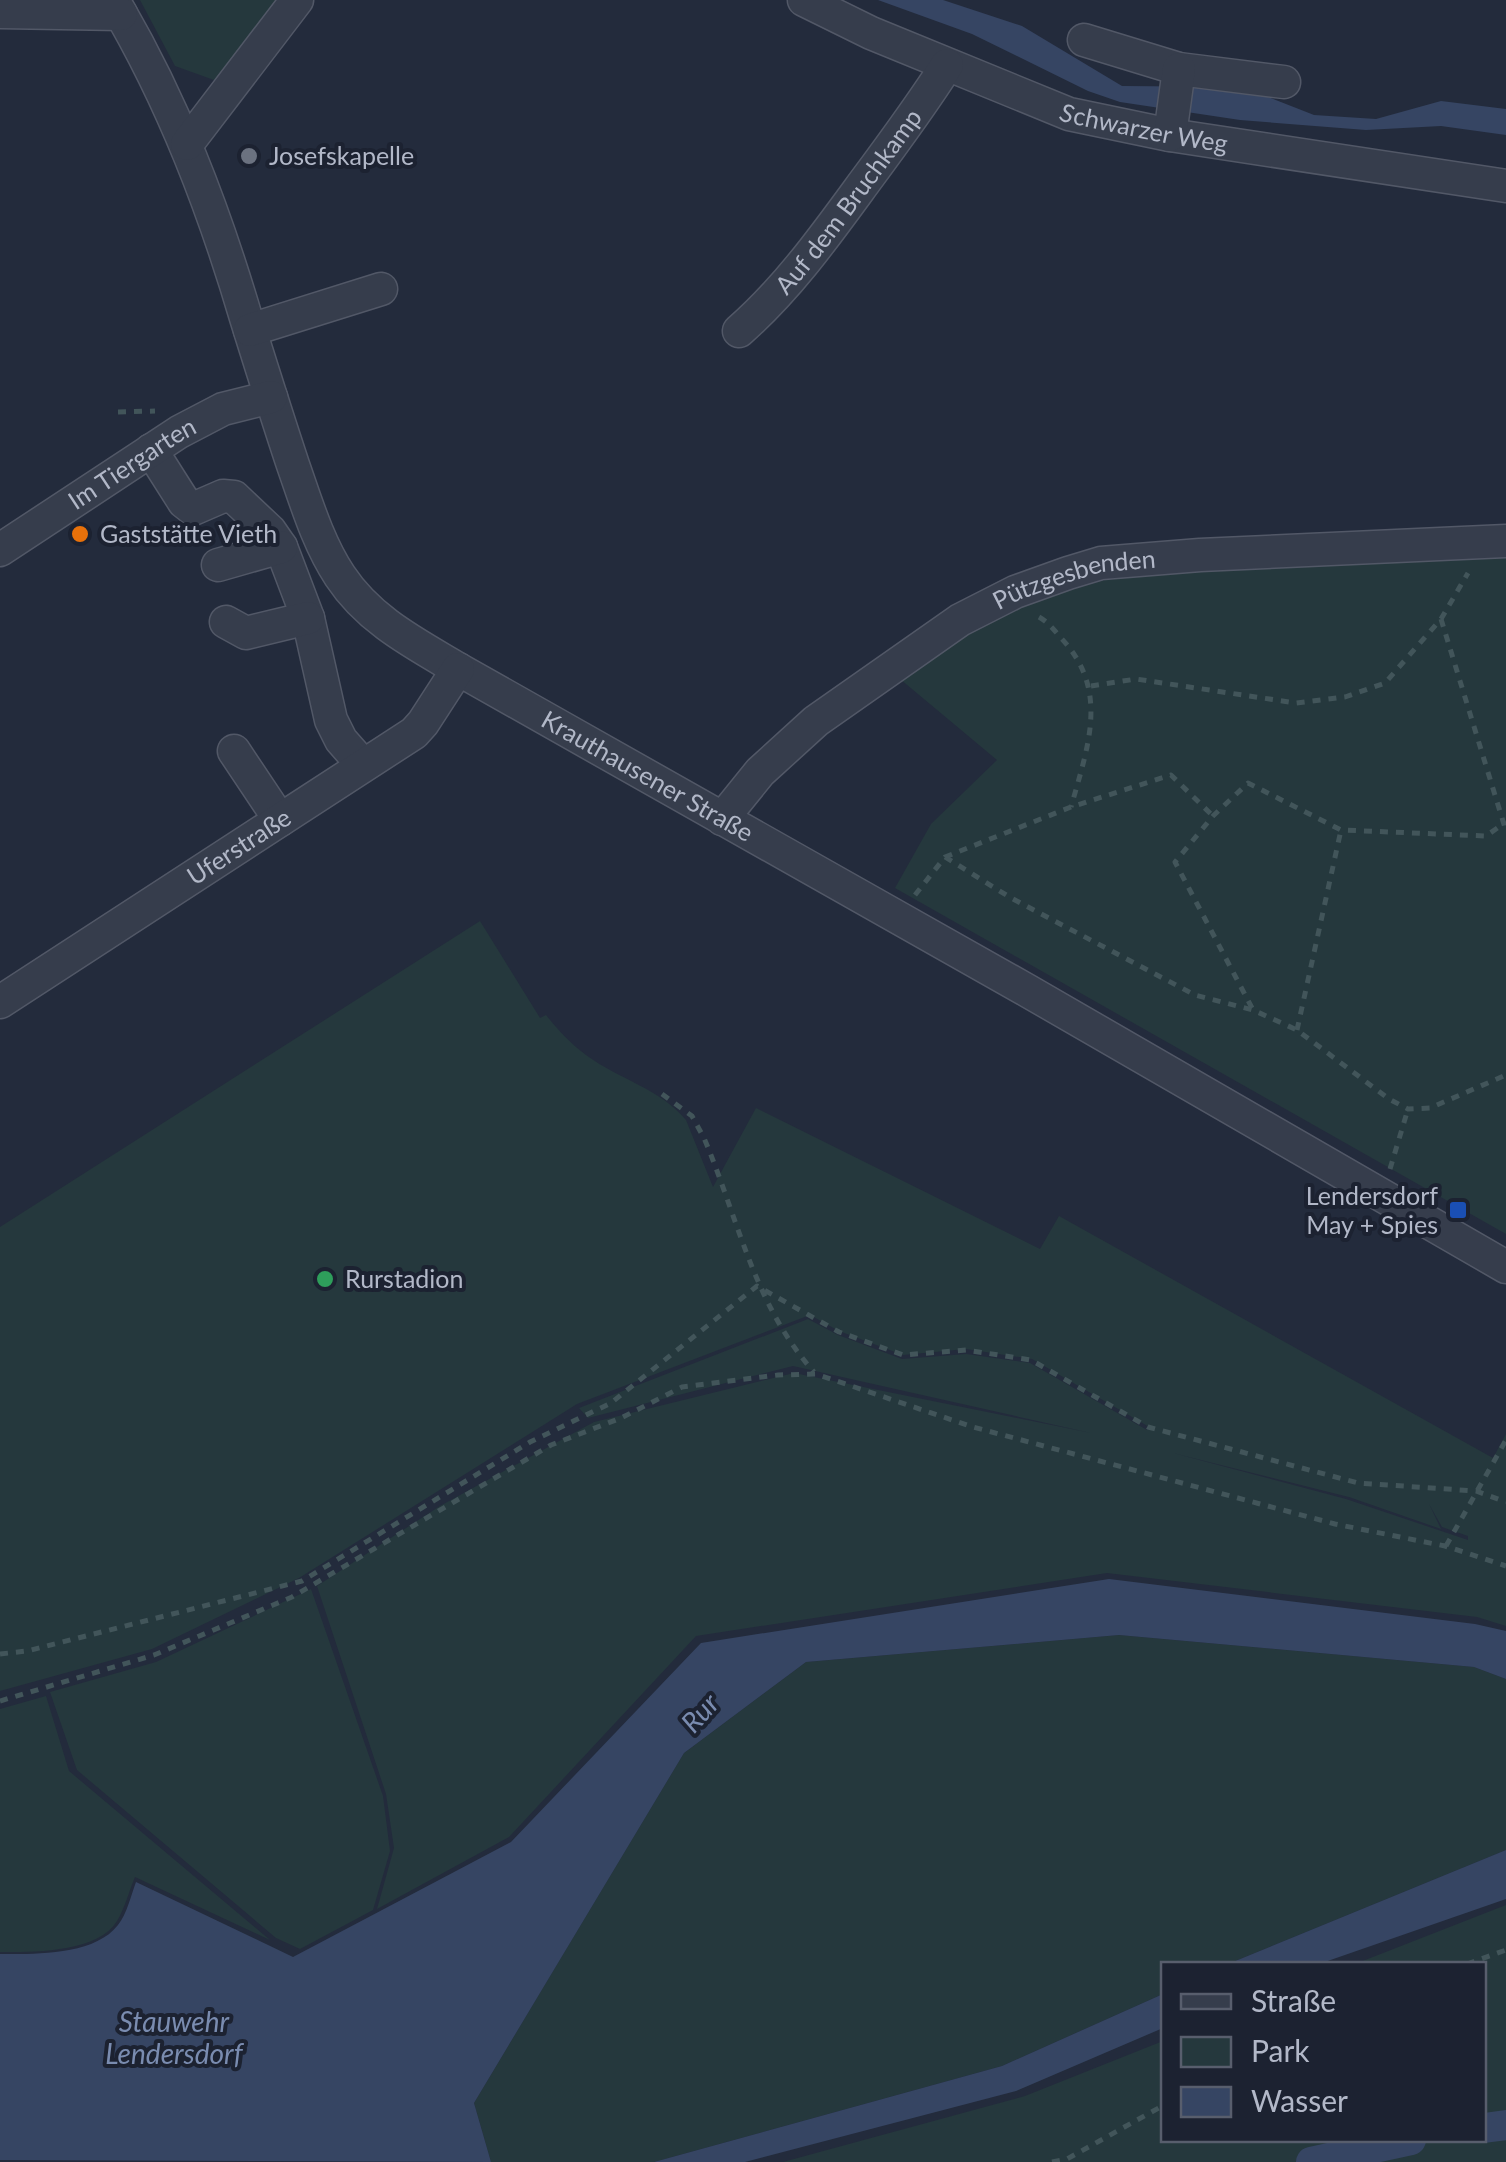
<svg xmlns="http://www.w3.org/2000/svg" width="1506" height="2162" font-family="Lato,sans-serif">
  <rect width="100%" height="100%" fill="#232b3c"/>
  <!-- green -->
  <g fill="#25383d" fill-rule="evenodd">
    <path d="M140,0H281L225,72L214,80L175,66Z"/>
    <path d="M1506,556V1234L895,888L931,824L997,760L900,679L970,627L1021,605L1105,580L1202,571Z"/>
    <path d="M480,921L540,1018L546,1015C558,1030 571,1044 586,1055C620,1080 659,1088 686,1120L713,1187L756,1108L1040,1249L1059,1216L1493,1458L1506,1434V1626L1477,1617L1107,1573L696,1636L509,1837L377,1909L394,1848L386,1794L317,1586L440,1506L594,1422L794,1373L1091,1433L793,1366L588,1418L579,1408L808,1319L838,1335L902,1359L966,1354L1030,1363L1147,1430L1151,1428L1032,1359L966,1349L903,1355L839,1331L810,1315L577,1404L299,1578L152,1649L0,1691V1227ZM1173,1453L1349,1497L1441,1529L1429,1504L1442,1527L1468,1536V1540L1346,1499Z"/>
    <path d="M311,1589L383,1796L390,1851L373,1910L300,1949L276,1938L77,1770L50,1692L156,1662Z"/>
    <path d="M1119,1635L1474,1667L1506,1679V1850L1228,1964H1164L1163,1994L1002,2066L654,2162H491L474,2103L684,1753L806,1662Z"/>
    <path d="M46,1696L69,1771L270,1940L135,1877C129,1891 125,1908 117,1921C98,1953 33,1952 0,1952V1709Z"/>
    <path d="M1506,1905V2162H783L1025,2096L1163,2041L1164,2140H1484V1964H1355Z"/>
  </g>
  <!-- water -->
  <g fill="#364563">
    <path d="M878,0H943L1022,26L1122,86L1243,87L1314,115L1376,119L1441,101L1506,109V135L1441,126L1366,130L1240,120L1120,102L1088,91L972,34Z"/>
    <path d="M1109,1579L1475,1624L1506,1631V1679L1474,1667L1119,1635L806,1662L684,1753L474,2103L491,2162L0,2160V1954C34,1954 94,1956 118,1925C127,1914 131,1895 136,1882L293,1957L511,1842L701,1643Z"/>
    <path d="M1506,1850V1899L1319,1964H1228Z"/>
    <path d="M1163,1994V2028L1016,2091L745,2162H654L1002,2066Z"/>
  </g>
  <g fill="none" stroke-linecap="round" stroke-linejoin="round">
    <!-- canal -->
    <g stroke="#364563" stroke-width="30">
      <path d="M1484,2128L1506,2125"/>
      <path d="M1311,2162L1411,2140"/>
    </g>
    <!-- minor casing -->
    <g stroke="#525867" stroke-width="35">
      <g id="minor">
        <path id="s1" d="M113,0C173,101 214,209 247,321C262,369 277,417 293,465C306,502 318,543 340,576C369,620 414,643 458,669L1028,991L1506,1267"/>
        <path id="s2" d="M804,0L871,33L1069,114L1170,135L1506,186"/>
        <path d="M0,12L121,14"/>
        <path d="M1084,40L1179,69L1284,82"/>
        <path d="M1170,135L1179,69"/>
        <path d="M187,144L297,0"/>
        <path d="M250,330L381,289"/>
        <path id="s3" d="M739,331C787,289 825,236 863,184C892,145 921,106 947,65"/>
        <path d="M151,450L184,502L193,509L223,496L234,497L270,531L281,547L308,618L331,720L341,740L363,765"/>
        <path id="s4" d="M0,550L179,432L223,409L271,397"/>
        <path d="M218,565L281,547"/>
        <path d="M226,622L246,633L308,618"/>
        <path d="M234,751L280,820"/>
        <path id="s5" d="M722,819L760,772L816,721L960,620L1015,592L1068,573L1101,563L1200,555L1506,541"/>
        <path id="s6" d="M0,1002L414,733L423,723L458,669"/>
      </g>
    </g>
    <!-- path -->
    <g stroke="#42555a" stroke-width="5" stroke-dasharray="8 8" stroke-linecap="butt">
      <path d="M118,412L155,411"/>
      <path d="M1039,617C1048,622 1054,630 1061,638C1110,690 1088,746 1071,807"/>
      <path d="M1441,619L1506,831"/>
      <path d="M1091,686L1136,679L1296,703L1345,697L1385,683L1441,619L1468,573"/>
      <path d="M945,857L1011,898L1195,995L1253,1010L1297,1030L1389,1099L1408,1109L1430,1108L1506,1075"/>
      <path d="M915,895L945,857L1071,807L1171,775L1213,816"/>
      <path d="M1252,1008L1175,862L1213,816L1248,783L1341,830L1486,836L1506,822"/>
      <path d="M1297,1030L1341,830"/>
      <path d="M662,1094L692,1116L704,1138C738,1218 754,1305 814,1372"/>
      <path d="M1390,1169L1408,1109"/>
      <path d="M1446,1546L1506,1440"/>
      <path d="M0,1654L27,1651L302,1581L530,1442L611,1403L757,1286L839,1332L903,1355L966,1350L1031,1360L1148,1427L1358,1483L1476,1491L1506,1502"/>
      <path d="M0,1701L154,1655L292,1597L551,1445L621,1418L682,1387L778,1375L816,1374L973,1427L1335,1524L1445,1546L1506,1566"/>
      <path d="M1467,1964L1506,1950"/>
      <path d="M1052,2162L1067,2159L1164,2105"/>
    </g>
    <!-- minor -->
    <use href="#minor" stroke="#363d4c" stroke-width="32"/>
  </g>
  <!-- markers -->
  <circle fill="#6b7280" stroke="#1c2231" stroke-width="4" cx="249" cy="156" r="10"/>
  <circle fill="#e8710a" stroke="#1c2231" stroke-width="4" cx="80" cy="534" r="10"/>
  <rect fill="#1a4fb4" stroke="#1c2231" stroke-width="4" x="1448" y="1200" width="20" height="20" rx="5"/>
  <circle fill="#2e9e5b" stroke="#1c2231" stroke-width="4" cx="325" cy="1279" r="10"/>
  <g text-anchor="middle" stroke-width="8" stroke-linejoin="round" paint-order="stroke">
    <!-- street labels -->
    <g font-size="25" fill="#b2b8c8" stroke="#1c2231">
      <text dy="9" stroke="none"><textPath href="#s2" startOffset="365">Schwarzer Weg</textPath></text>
      <text dy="9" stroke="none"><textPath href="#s3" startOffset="170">Auf dem Bruchkamp</textPath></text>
      <text dy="9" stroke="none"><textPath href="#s4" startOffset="158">Im Tiergarten</textPath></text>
      <text dy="9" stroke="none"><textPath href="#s5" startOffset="435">Pützgesbenden</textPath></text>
      <text dy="9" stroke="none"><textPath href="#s1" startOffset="990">Krauthausener Straße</textPath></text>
      <text dy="9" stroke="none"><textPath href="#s6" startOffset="285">Uferstraße</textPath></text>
    </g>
    <!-- poi labels -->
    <g font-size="25" fill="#b2b8c8" stroke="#1c2231" text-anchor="start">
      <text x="269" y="165">Josefskapelle</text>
      <text x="100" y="543">Gaststätte Vieth</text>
      <text x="1438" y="1205" text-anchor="end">Lendersdorf<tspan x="1438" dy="29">May + Spies</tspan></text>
      <text x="345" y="1288">Rurstadion</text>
    </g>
    <!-- water labels -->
    <g font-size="28" font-style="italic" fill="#7a8cb0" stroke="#1c2231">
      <text transform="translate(700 1713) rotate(-48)" y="10">Rur</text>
      <text x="174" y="2032">Stauwehr<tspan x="174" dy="32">Lendersdorf</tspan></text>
    </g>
  </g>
  <!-- legend -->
  <rect x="1161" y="1962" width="325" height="180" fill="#1c2231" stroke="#585e6d" stroke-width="2.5"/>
  <rect x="1181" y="1994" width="50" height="15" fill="#363d4c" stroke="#585e6d" stroke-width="2.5"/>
  <text x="1251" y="2012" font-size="30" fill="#b2b8c8">Straße</text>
  <rect x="1181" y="2037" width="50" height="30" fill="#25383d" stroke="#585e6d" stroke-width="2.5"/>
  <text x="1251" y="2062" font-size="30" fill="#b2b8c8">Park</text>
  <rect x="1181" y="2087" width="50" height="30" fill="#364563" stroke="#585e6d" stroke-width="2.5"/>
  <text x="1251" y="2112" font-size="30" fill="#b2b8c8">Wasser</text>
</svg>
